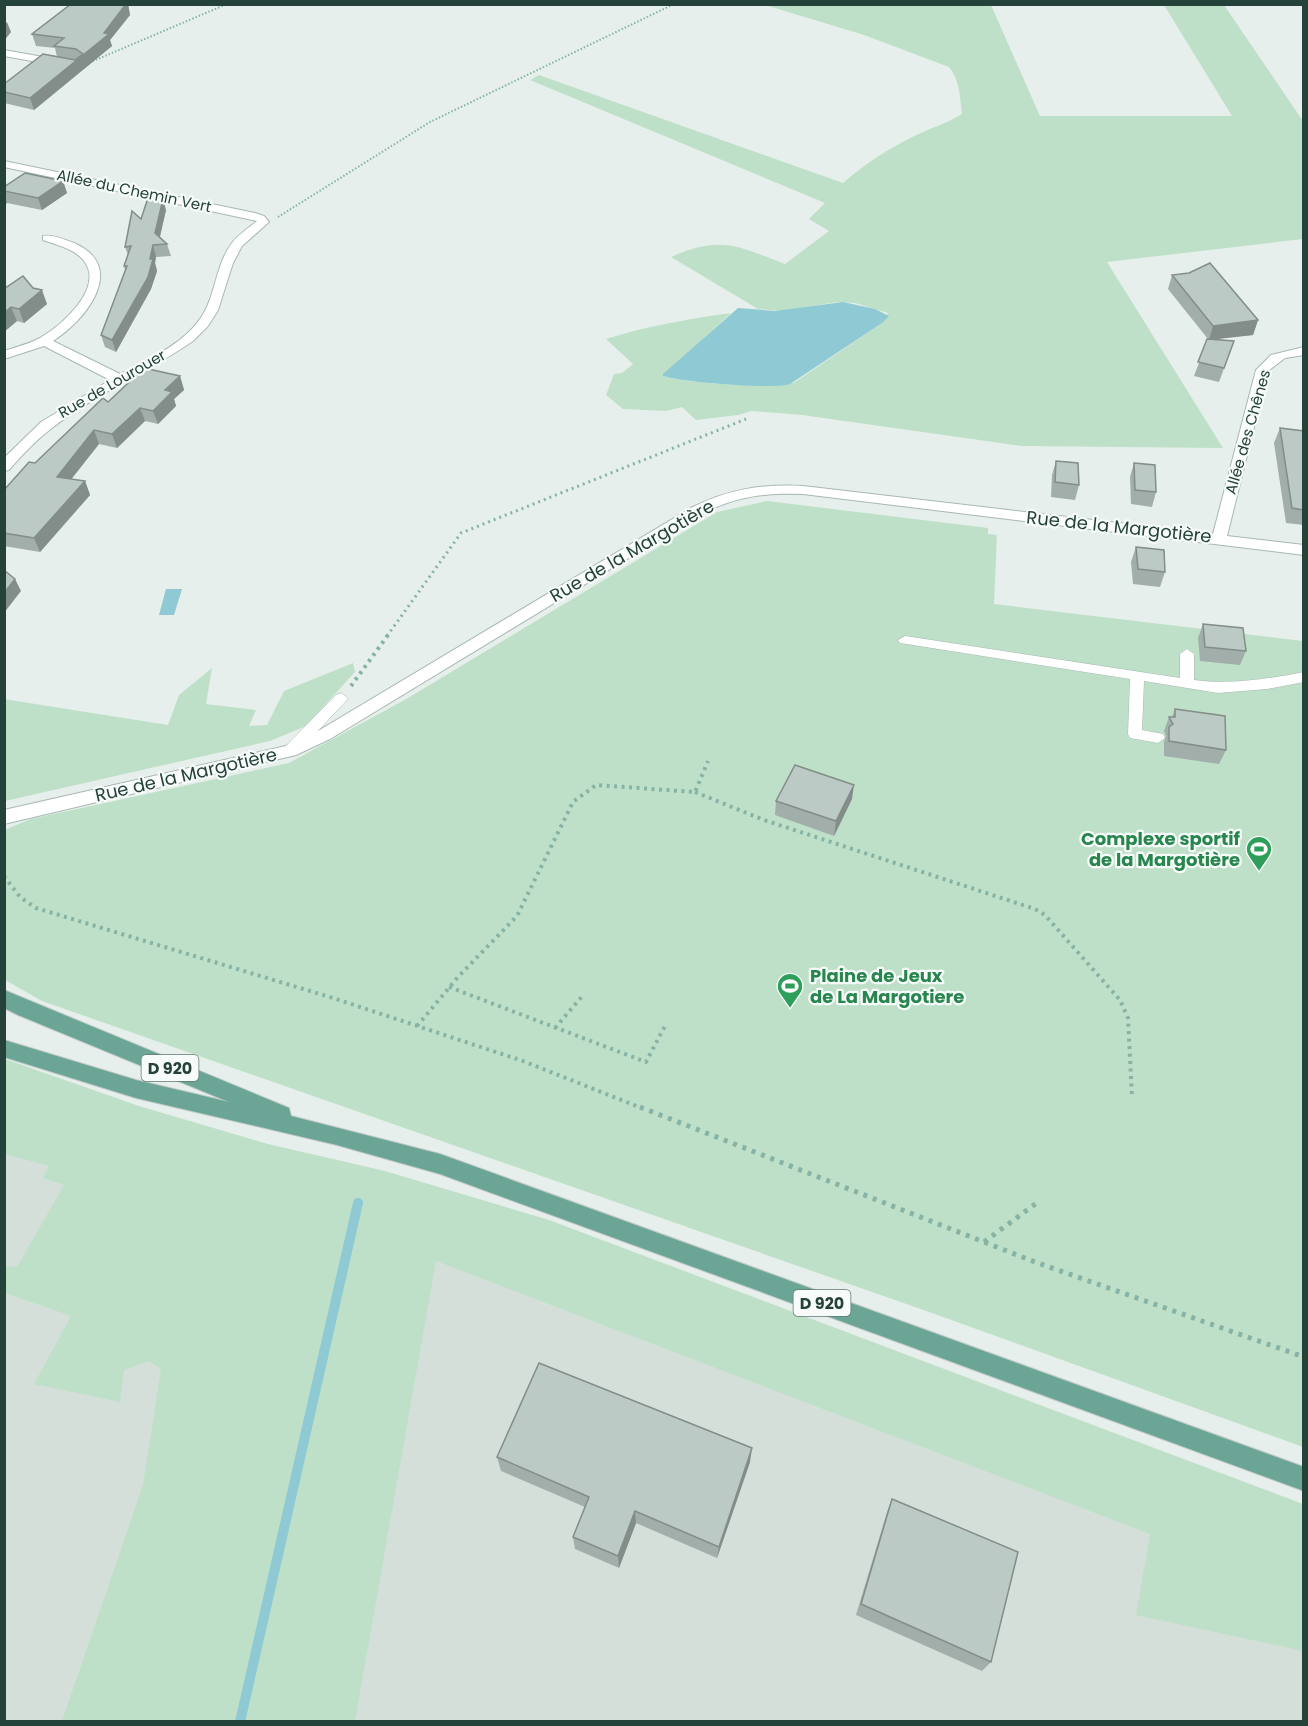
<svg xmlns="http://www.w3.org/2000/svg" width="1308" height="1726" font-family="Poppins,sans-serif">
  <rect width="100%" height="100%" fill="#e6efeb"/>
  <!-- built -->
  <path fill="#d4dfda" d="M4,1098L1303,1572V1721H5Z"/>
  <!-- green -->
  <g fill="#bfe0c8">
    <path d="M765,5H991L1040,116H1232L1164,5H1224L1303,121V239L1107,262L1223,448L1021,446L802,415L751,411L738,415L696,420L682,407L666,411L623,409L606,395L614,374L622,373L633,364L606,339C647,326 688,319 731,313L663,376C684,383 775,390 795,382L882,323L888,313L855,303L837,302L781,311L758,309L671,257C720,235 738,246 785,264L829,231L809,219L825,203L530,80L539,75L843,183C867,162 894,145 923,132C937,126 949,122 962,114C960,98 960,80 949,67L864,35Z"/>
    <path d="M767,501L988,528V534L997,535L994,604L1303,641V1447L932,1313L42,1001L5,980L4,830L31,819L289,763L408,698L717,512Z"/>
    <path d="M353,663L355,672L306,726L270,741L5,801L4,699L168,725L179,695L212,668L206,704L256,710L249,726L267,725L284,691Z"/>
    <path d="M5,1059L139,1106L268,1144L385,1171L549,1220L1303,1504V1651L1136,1615L1150,1534L436,1261L355,1721H62L143,1485L161,1369L149,1361L124,1370L120,1402L34,1384L71,1316L5,1293V1266L17,1267L64,1185L43,1178L49,1166L5,1154Z"/>
  </g>
  <!-- water -->
  <g fill="#8ec9d4">
    <path d="M843,302L875,309L889,316L882,323L790,384C773,390 681,382 663,376V374L738,308L775,311Z"/>
    <path d="M166,589H182L174,615H159Z"/>
  </g>
  <g fill="none" stroke-linecap="round" stroke-linejoin="round">
    <!-- stream -->
    <path stroke="#8ec9d4" stroke-width="10" d="M240,1722L358,1203"/>
    <!-- lane casing -->
    <g stroke="#a8b8b2" stroke-width="1">
      <g id="lane">
        <path d="M905,636L1180,678V654L1187,649L1194,654V680C1231,685 1267,679 1304,672V682L1267,689L1218,693L1144,681L1142,730L1163,734L1165,738L1158,743L1130,738L1128,734L1130,679L900,643L898,640Z"/>
        <path d="M341,693L348,698L346,701L295,755H285L283,751L285,747L336,695Z"/>
      </g>
    </g>
    <!-- street casing -->
    <g stroke="#a8b8b2" stroke-width="2">
      <g id="street">
        <path d="M4,50L60,60L65,63L60,66L4,56Z"/>
        <path d="M4,161L255,213L264,216L269,222L242,246L233,263L218,310L208,326L193,341C148,372 95,394 52,428C36,440 22,455 9,470L4,471V458L41,422L110,380L44,346L4,359V351C16,347 29,344 40,338C61,326 105,288 84,261C75,249 57,245 43,240V236C53,234 65,240 74,243C129,267 85,321 53,341L120,374C147,360 182,345 200,319C216,297 215,265 232,243C238,235 249,228 257,221L4,167Z"/>
        <path d="M1304,347V355L1285,358L1268,371L1227,536L1304,545V555L803,494C763,493 737,496 701,514L330,739L296,755L4,824V810L286,746L318,731L691,508C728,489 762,484 803,486L1213,534L1256,370L1271,355Z"/>
      </g>
    </g>
    <!-- primary casing -->
    <g stroke="#c2cac8" stroke-width="2">
      <path id="primary" d="M4,990L289,1108L291,1116L440,1154L1304,1467V1491L440,1174L337,1145L136,1098L4,1057V1040L136,1080L229,1102L18,1015L4,1008Z"/>
    </g>
    <!-- path-far3 -->
    <g stroke="#86b3a5" stroke-width="2" stroke-dasharray="1.5 2" stroke-linecap="butt">
      <path d="M86,64L227,4"/>
      <path d="M278,217L430,122L674,4"/>
    </g>
    <!-- path-far2 -->
    <path stroke="#86b3a5" stroke-width="3" stroke-dasharray="2 4" stroke-linecap="butt" d="M387,636L461,533L746,419"/>
    <!-- path-far1 -->
    <g stroke="#86b3a5" stroke-width="4" stroke-dasharray="3 4.5" stroke-linecap="butt">
      <path d="M351,686L388,635"/>
      <path d="M695,792L764,820L1035,909L1045,915L1120,1000L1128,1018L1132,1097"/>
      <path d="M4,876L20,897L36,908L333,998L523,1061L644,1109"/>
      <path d="M449,987L646,1062L666,1024"/>
      <path d="M417,1026L458,977L517,916L573,802L596,785L695,792L708,761"/>
      <path d="M555,1028L584,994"/>
    </g>
    <!-- path -->
    <g stroke="#86b3a5" stroke-width="5" stroke-dasharray="4 6" stroke-linecap="butt">
      <path d="M640,1107L1035,1262L1304,1357"/>
      <path d="M984,1242L1038,1202"/>
    </g>
    <!-- lane -->
    <use href="#lane" fill="#fff" fill-rule="evenodd"/>
    <!-- street -->
    <use href="#street" fill="#fff" fill-rule="evenodd"/>
    <!-- primary -->
    <use href="#primary" fill="#6aa596" fill-rule="evenodd"/>
  </g>
  <!-- wall -->
  <g fill="#a1aea9">
    <path d="M71,4H128L130,15L110,40L112,46L34,110L4,103V84L57,57L55,48L36,46L32,34Z"/>
    <path d="M63,181L67,193L42,210L7,203L4,205V187Z"/>
    <path d="M166,210L160,237L167,244L171,256L156,257L155,263L157,271L151,289L116,352L105,347L101,335L125,270L124,266L128,255L125,247L141,219Z"/>
    <path d="M1172,275L1258,320L1253,335L1214,339L1234,341L1219,382L1194,376L1208,339L1168,289Z"/>
    <path d="M4,289L47,304L24,323L17,321L4,332Z"/>
    <path d="M180,376L184,390L174,399L176,406L158,424L145,421L117,448L99,444L71,479L85,481L90,495L40,552L4,546V490L35,463L108,402Z"/>
    <path d="M1280,428L1304,431V525L1286,523L1274,443Z"/>
    <path d="M1056,461L1079,485L1075,500L1051,497L1052,475Z"/>
    <path d="M1134,463L1156,492L1152,507L1131,504L1130,477Z"/>
    <path d="M1136,547L1165,572L1160,587L1133,584L1131,562Z"/>
    <path d="M1203,624L1246,651L1240,665L1200,661L1198,638Z"/>
    <path d="M1175,709L1226,750L1219,764L1164,756V742L1166,736L1164,731L1169,717H1172Z"/>
    <path d="M852,799L834,836L775,815L776,801Z"/>
    <path d="M497,1457L750,1462L717,1558L636,1523L619,1568L575,1549L573,1537L585,1507L501,1471Z"/>
    <path d="M892,1499L991,1662L982,1671L856,1615L887,1512Z"/>
  </g>
  <!-- shaded-wall -->
  <g fill="#838d89">
    <path d="M126,4H128L130,15L110,40L112,46L34,110L30,98L105,37L104,33Z"/>
    <path d="M7,22L11,32L4,41V26Z"/>
    <path d="M63,181L67,193L42,210L38,198Z"/>
    <path d="M4,195L7,203L4,205Z"/>
    <path d="M163,199L166,210L158,244L155,233Z"/>
    <path d="M153,245L156,257L155,263L157,271L151,289L116,352L112,340L150,259Z"/>
    <path d="M42,290L47,304L24,323L19,309Z"/>
    <path d="M11,307L17,321L4,332V313Z"/>
    <path d="M1258,320L1253,335L1209,340L1213,326Z"/>
    <path d="M180,376L184,390L174,399L176,406L158,424L153,411L165,390Z"/>
    <path d="M140,408L145,421L117,448L112,434Z"/>
    <path d="M94,430L99,444L62,491L57,477Z"/>
    <path d="M85,481L90,495L40,552L34,538Z"/>
    <path d="M15,579L21,591L4,613V593Z"/>
    <path d="M854,785L852,799L834,836L836,821Z"/>
    <path d="M752,1448L750,1462L717,1558L719,1547Z"/>
    <path d="M635,1511L636,1523L619,1568L618,1556Z"/>
  </g>
  <!-- building -->
  <g fill="#bbcac4" stroke="#838d89" stroke-width="1.5">
    <path d="M71,4H126L104,33L109,34L30,98L4,92V84L43,54L75,60L83,54L76,49L54,46L64,38L32,34Z"/>
    <path d="M25,173L63,181L38,198L4,191V187Z"/>
    <path d="M149,195L163,199L155,233L167,244L153,245L150,259H153L148,277L112,340L101,335L127,266H124L131,246L125,247L132,211L141,219Z"/>
    <path d="M1210,263L1258,320L1213,326L1172,275L1189,273Z"/>
    <path d="M23,276L33,288L42,290L19,309L11,307L4,313V289Z"/>
    <path d="M1207,339L1234,341L1224,368L1198,362Z"/>
    <path d="M144,368L180,376L165,390L172,392L153,411L140,408L112,434L94,430L57,477L85,481L34,538L4,533V490L29,462L35,463L103,398L108,402Z"/>
    <path d="M1280,428L1304,431V510L1292,508Z"/>
    <path d="M1056,461L1078,463L1079,485L1055,482Z"/>
    <path d="M1134,463L1155,465L1156,492L1135,490Z"/>
    <path d="M1136,547L1164,550L1165,572L1138,569Z"/>
    <path d="M4,570L15,579L4,593Z"/>
    <path d="M1203,624L1243,628L1246,651L1205,647Z"/>
    <path d="M1175,709L1225,716L1226,750L1169,741V727L1173,724L1169,717H1175Z"/>
    <path d="M795,765L854,785L836,821L776,801Z"/>
    <path d="M539,1363L752,1448L719,1547L635,1511L618,1556L573,1537L589,1497L497,1457Z"/>
    <path d="M892,1499L1018,1552L991,1662L861,1604Z"/>
  </g>
  <!-- icons -->
  <defs>
    <g id="stadium-pin" transform="scale(1.35)"><path d="M0 17L-7.5 6A9.5 9.5 0 1 1 7.5 6Z" fill="#2e9e5b" stroke="#f7fbf9"/><path d="M0-5a6.5 5 0 1 0 0 10a6.5 5 0 1 0 0-10ZM-3.5-1.8h7v3.6h-7Z" fill="#fff"/></g>
  </defs>
  <g fill-rule="evenodd">
    <use href="#stadium-pin" x="1259" y="849"/>
    <use href="#stadium-pin" x="790" y="986"/>
  </g>
  <g text-anchor="middle" stroke-width="4.5" stroke-linejoin="round" paint-order="stroke">
    <!-- far-street labels -->
    <g font-size="15" fill="#24423a" stroke="#f7fbf9">
      <text transform="translate(134 191) rotate(12)" y="5">Allée du Chemin Vert</text>
      <text transform="translate(112 384) rotate(-30)" y="5">Rue de Lourouer</text>
      <text transform="translate(1248 432) rotate(-74)" y="5">Allée des Chênes</text>
    </g>
    <!-- shield labels -->
    <g fill="#f7fbf9" stroke="#637a73" stroke-width="1.5">
      <rect x="141.5" y="1055" width="57" height="26" rx="4.5"/>
      <rect x="793.5" y="1290" width="57" height="26" rx="4.5"/>
    </g>
    <g font-size="16" font-weight="bold" fill="#24423a">
      <text x="170" y="1074">D 920</text>
      <text x="822" y="1309">D 920</text>
    </g>
    <!-- street labels -->
    <g font-size="18" fill="#24423a" stroke="#f7fbf9">
      <text transform="translate(1119 527) rotate(6)" y="6">Rue de la Margotière</text>
      <text transform="translate(632 551) rotate(-30)" y="6">Rue de la Margotière</text>
      <text transform="translate(186 775) rotate(-13)" y="6">Rue de la Margotière</text>
    </g>
    <!-- leisure labels -->
    <g font-size="18" font-weight="bold" fill="#27864d" stroke="#f7fbf9" text-anchor="end">
      <text x="1240" y="845">Complexe sportif<tspan x="1240" dy="21">de la Margotière</tspan></text>
      <text x="810" y="982" text-anchor="start">Plaine de Jeux<tspan x="810" dy="21">de La Margotiere</tspan></text>
    </g>
  </g>
  <!-- border -->
  <rect width="1308" height="1726" fill="none" stroke="#24423a" stroke-width="12"/>
</svg>
